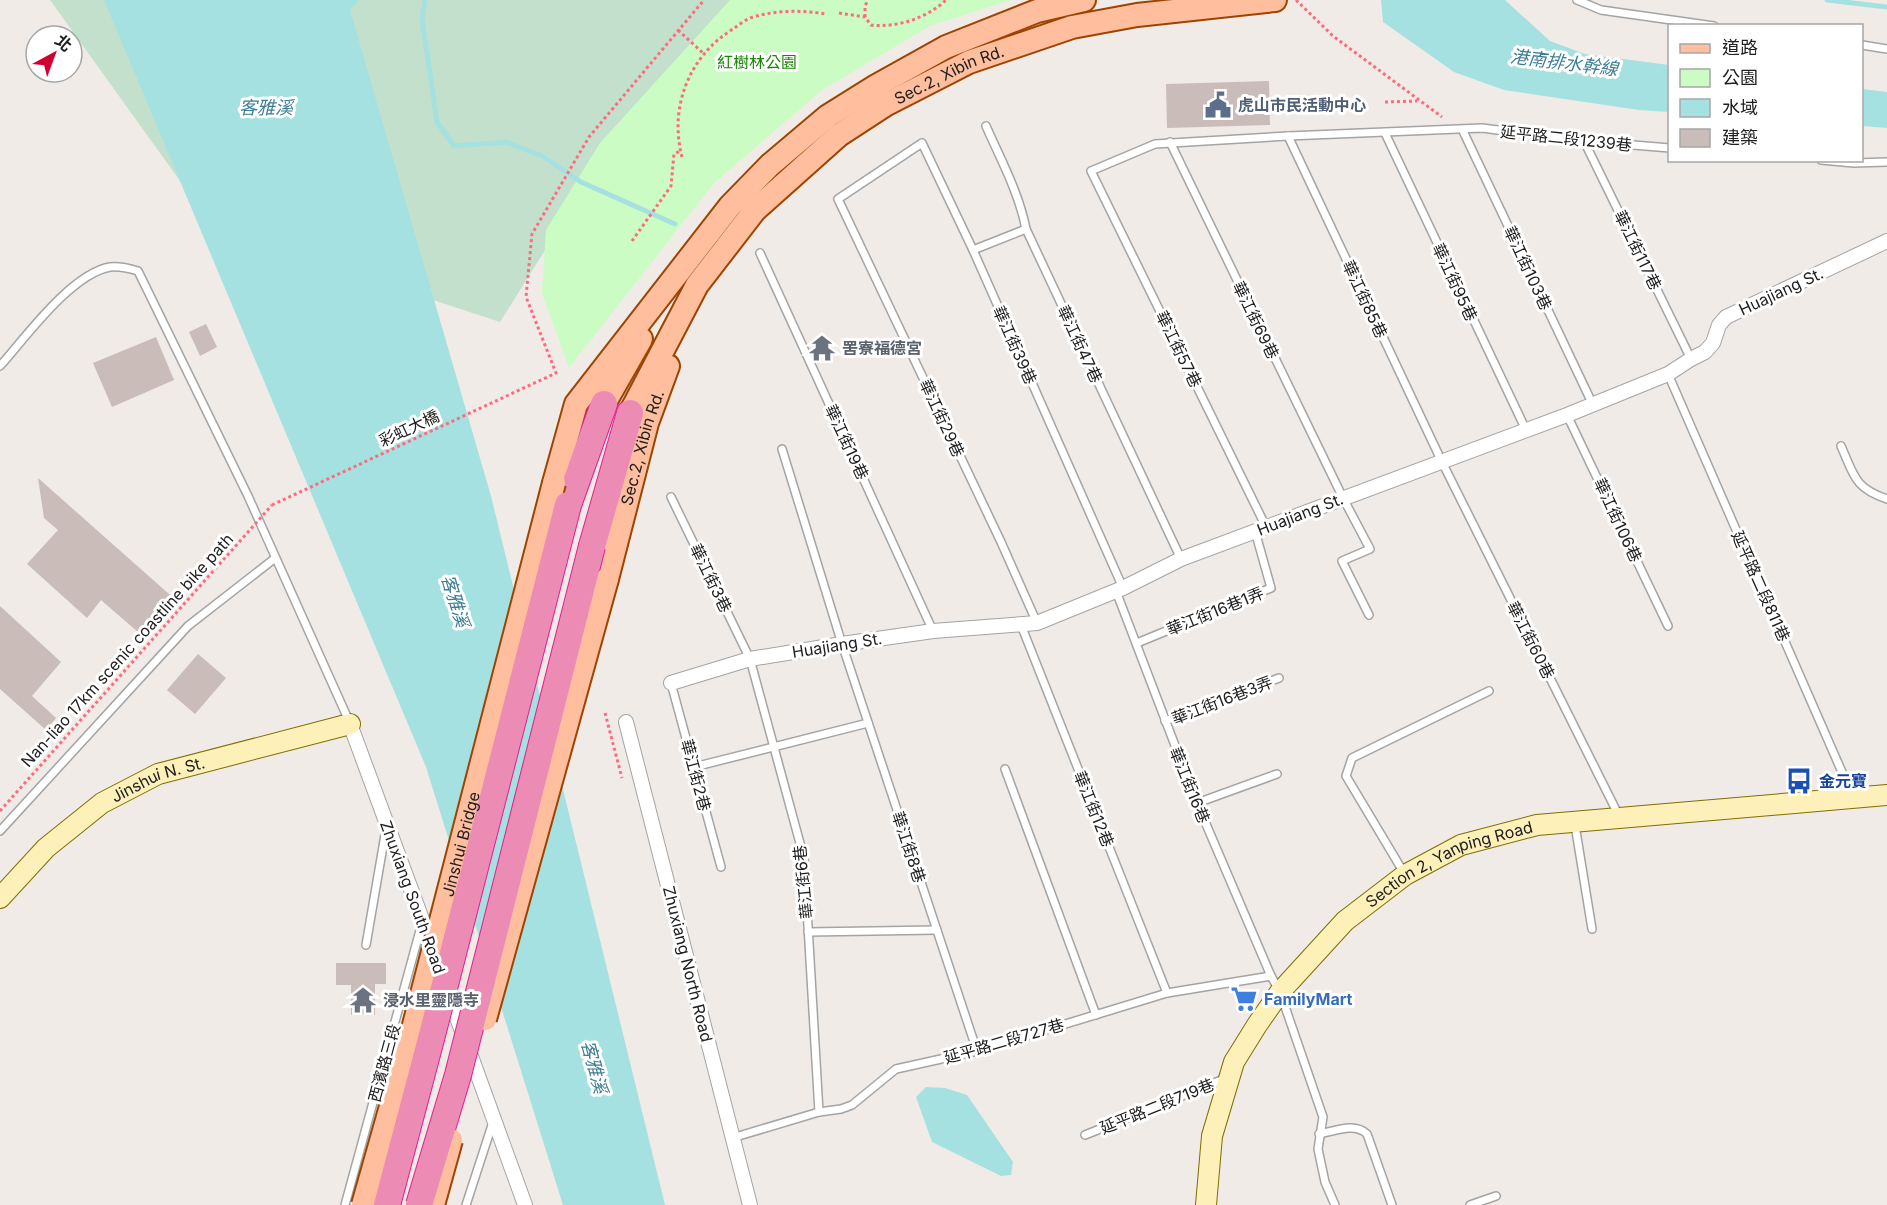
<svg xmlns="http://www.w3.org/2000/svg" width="1887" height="1205" font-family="Inter,'Noto Sans TC',sans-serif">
  <rect width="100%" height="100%" fill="#f1ebe7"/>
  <!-- wetland -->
  <path fill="#c3e0cc" d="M50,0H744L630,115L500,322L363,277L188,192Z"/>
  <!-- park -->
  <path fill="#cbfcc3" d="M730,0H1011L930,26L822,90L713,184L569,368L542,293L546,230L600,143Z"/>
  <!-- water -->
  <g fill="#a5e1e0">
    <path d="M104,0H359L350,10L491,496L665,1205H563L426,767Z"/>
    <path d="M1381,0H1505L1550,41L1585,54L1669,65V112L1639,110L1504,90L1454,72L1383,22Z"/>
    <path d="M1862,89L1887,92V128L1862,126Z"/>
    <path d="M926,1087L945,1088L967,1095L1013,1162L1011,1175L1001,1176L932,1142L916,1097Z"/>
  </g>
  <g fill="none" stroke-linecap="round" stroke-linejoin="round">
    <!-- stream -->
    <g stroke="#a5e1e0" stroke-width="5">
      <path d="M425,0L422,19L437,122L454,146L506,142L542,156L581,182L675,224"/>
      <path d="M1827,0L1887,7"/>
    </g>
  </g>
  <!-- building -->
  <g fill="#cabcb9">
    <path d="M1269,81L1270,125L1167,128L1166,84Z"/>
    <path d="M206,324L217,347L200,356L189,332Z"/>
    <path d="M156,337L174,380L112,407L93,363Z"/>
    <path d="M38,478L178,602L146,639L101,600L87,618L27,564L58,530L44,518Z"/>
    <path d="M0,606L61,662L32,696L56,718L46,730L0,689Z"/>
    <path d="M198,654L226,678L195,714L167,690Z"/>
    <path d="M336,963H386V984H375V1015H351V985H336Z"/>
  </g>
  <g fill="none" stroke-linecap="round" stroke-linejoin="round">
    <!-- lane casing -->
    <g stroke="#a4a4a4" stroke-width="10">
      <g id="lane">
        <path d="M1577,0L1601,10L1714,26"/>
        <path d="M1862,45L1887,49"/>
        <path d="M986,126C1001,160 1019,193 1026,229L1181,559"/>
        <path d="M1463,131L1593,405"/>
        <path d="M1385,133L1526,430"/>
        <path d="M1288,136L1442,462L1619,816"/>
        <path d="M1584,141L1691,359"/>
        <path d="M1170,142L1343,498L1370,549L1342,561L1369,615"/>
        <path d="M1821,160L1854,163L1887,162"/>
        <path d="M973,250L1026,229"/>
        <path d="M760,253L933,631"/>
        <path d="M0,366C26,337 71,274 110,267C120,266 128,268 138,271L248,496L349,721"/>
        <path d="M1668,374L1852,795"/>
        <path d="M1567,415L1668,626"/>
        <path d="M1841,446C1854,475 1854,488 1887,499"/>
        <path d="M782,449L842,644L977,1051"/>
        <path d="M671,497L750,659L804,858L819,1112"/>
        <path d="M1266,527L1091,171L1155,144L1288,136L1482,128L1584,141L1670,148"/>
        <path d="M1116,591L1197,803L1271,976"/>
        <path d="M1037,623L1001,542L838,199L922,143L973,250L1123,588"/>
        <path d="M1021,625L1167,993"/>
        <path d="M1137,643L1271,588L1255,531"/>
        <path d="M671,683L721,867"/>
        <path d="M1165,721L1279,678"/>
        <path d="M694,767L868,723"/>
        <path d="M1005,769L1096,1015"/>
        <path d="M1197,803L1277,774"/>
        <path d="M1575,825L1592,929"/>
        <path d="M0,831L188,626L274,559"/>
        <path d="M1404,873L1346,776L1352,758L1489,691"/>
        <path d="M808,932L937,930"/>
        <path d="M366,945L386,829"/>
        <path d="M1319,1134C1335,1131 1355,1122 1367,1134L1392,1205"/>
        <path d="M1085,1135L1224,1079"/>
        <path d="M732,1138L819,1112L841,1109L852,1105L896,1069L977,1051L1167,993L1271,976L1280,992L1323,1117L1318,1149L1325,1182L1335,1205"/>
        <path d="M345,1205L422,923"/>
        <path d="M466,1205L493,1122"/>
        <path d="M1470,1205L1496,1196"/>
      </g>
    </g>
    <!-- street casing -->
    <g stroke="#a4a4a4" stroke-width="16">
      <g id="street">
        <path d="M671,683L750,659L842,644L933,631L1037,623L1123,588L1181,559L1567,415L1668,374L1691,359L1705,352L1713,343L1719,325L1726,317L1887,241"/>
        <path d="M626,722L750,1205"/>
        <path d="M350,724L433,949"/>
        <path d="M447,990L525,1205"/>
      </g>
    </g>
    <!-- secondary casing -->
    <g stroke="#7f6f00" stroke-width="22">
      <g id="secondary">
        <path id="s1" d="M0,898L46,848L102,803L158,774L350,724"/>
        <path id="s2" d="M1206,1205L1212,1136L1234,1062L1257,1025L1280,992L1345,921L1405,875L1461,845L1537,825L1887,795"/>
      </g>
    </g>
    <!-- primary casing -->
    <g stroke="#9d4400" stroke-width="26">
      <g id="primary">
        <path d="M604,404L641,339"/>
        <path id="s3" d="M630,413L697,285L755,210L839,135L885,105L969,62L1072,27L1137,15L1275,0"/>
        <path d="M554,483L576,404L730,206L770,165L828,116L876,86L946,47L1037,11L1084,0"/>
        <path id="s4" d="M607,579L647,423L668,366"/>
      </g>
    </g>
    <!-- highway casing -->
    <g stroke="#e51e91" stroke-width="28">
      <g id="highway">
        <path d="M568,505L604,404"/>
        <path d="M592,546L630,413"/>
      </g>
    </g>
    <!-- path -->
    <g stroke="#ff6a7e" stroke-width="3" stroke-dasharray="3 3" stroke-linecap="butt">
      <path d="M1296,0L1333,36L1442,117"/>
      <path d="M839,13L865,17L871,25C897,28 927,18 946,0"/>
      <path d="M865,17V6L868,0"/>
      <path d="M678,30L703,53"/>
      <path d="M1385,102L1417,101"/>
      <path d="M682,157C669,107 689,56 733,29C739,25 746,19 753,17C777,10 802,10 826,14"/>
      <path d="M632,241L671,186L674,154L680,151"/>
      <path d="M272,505L556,373L526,297L532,234L589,137L704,0"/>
      <path d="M605,713L622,778"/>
    </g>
    <!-- lane -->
    <use href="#lane" stroke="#fff" stroke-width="7"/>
    <!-- street -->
    <use href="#street" stroke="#fff" stroke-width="14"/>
    <!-- secondary -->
    <use href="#secondary" stroke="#fdf0b9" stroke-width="20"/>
    <!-- primary -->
    <use href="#primary" stroke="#ffbe9e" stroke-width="22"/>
    <!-- highway -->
    <use href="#highway" stroke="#ec8bb4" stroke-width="26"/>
    <!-- primary-bridge casing -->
    <g stroke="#9d4400" stroke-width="26" stroke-linecap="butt">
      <g id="primary-bridge">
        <path d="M485,1019L607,579"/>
        <path id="s5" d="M363,1205L414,1025L554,483"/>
        <path d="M433,1205L451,1140"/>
      </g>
    </g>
    <!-- highway-bridge casing -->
    <g stroke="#e51e91" stroke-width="28" stroke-linecap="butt">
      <g id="highway-bridge">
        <path d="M387,1205L431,1039L568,505"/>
        <path d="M419,1205L458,1075L592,546"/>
      </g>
    </g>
    <!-- path-bridge -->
    <path stroke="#ff6a7e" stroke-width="3" stroke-dasharray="3 3" stroke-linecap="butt" d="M0,811L272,505"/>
    <!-- primary-bridge -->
    <use href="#primary-bridge" stroke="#ffbe9e" stroke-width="22"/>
    <!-- highway-bridge -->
    <use href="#highway-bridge" stroke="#ec8bb4" stroke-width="26"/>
  </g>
  <!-- icons -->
  <defs>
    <g id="civic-bare" transform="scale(2.07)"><path d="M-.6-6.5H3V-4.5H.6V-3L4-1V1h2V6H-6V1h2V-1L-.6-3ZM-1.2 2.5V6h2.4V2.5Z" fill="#5c6f8a" stroke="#fff" stroke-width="2.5" paint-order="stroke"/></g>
    <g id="temple-bare" transform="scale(2.07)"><path d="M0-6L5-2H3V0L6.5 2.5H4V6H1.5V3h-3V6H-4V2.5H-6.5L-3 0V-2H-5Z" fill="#6b7280" stroke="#fff" stroke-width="2.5" paint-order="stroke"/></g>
    <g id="bus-bare" transform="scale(2.07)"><path d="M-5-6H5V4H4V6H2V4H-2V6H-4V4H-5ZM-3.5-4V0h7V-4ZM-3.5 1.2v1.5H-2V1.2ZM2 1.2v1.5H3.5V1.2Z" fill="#1a4fb4" stroke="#fff" stroke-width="2.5" paint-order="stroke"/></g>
    <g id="supermarket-bare" transform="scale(2.07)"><path d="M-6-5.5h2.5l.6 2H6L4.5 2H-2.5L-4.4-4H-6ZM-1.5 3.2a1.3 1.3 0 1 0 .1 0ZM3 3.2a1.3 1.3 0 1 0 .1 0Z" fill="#3f7fe0" stroke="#fff" stroke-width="2.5" paint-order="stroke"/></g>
  </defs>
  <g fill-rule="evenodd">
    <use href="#civic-bare" x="1218" y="105"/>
    <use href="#temple-bare" x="822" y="348"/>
    <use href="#bus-bare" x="1799" y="781"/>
    <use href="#supermarket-bare" x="1244" y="999"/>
    <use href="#temple-bare" x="363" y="1000"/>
  </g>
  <g text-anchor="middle" stroke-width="6" stroke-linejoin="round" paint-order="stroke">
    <!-- park labels -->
    <g font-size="16" fill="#198706" stroke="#fff">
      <text x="757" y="68">紅樹林公園</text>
    </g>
    <!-- street labels -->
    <g font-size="16" fill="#202020" stroke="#fff">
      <text dy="6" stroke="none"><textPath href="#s3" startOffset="478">Sec.2, Xibin Rd.</textPath></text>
      <text transform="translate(1566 138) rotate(6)" y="6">延平路二段1239巷</text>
      <text transform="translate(1638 250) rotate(64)" y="6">華江街117巷</text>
      <text transform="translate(1528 268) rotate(65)" y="6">華江街103巷</text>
      <text transform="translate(1455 282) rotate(65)" y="6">華江街95巷</text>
      <text transform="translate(1781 291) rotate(-25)" y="6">Huajiang St.</text>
      <text transform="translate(1365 299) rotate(65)" y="6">華江街85巷</text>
      <text transform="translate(1256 320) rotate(64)" y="6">華江街69巷</text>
      <text transform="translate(1080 344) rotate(65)" y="6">華江街47巷</text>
      <text transform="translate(1015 345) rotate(66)" y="6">華江街39巷</text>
      <text transform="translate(1179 349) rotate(64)" y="6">華江街57巷</text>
      <text transform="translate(942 418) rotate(65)" y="6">華江街29巷</text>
      <text transform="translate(409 428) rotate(-25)" y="6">彩虹大橋</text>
      <text transform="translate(847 442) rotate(65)" y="6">華江街19巷</text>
      <text dy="6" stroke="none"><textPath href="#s4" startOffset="136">Sec.2, Xibin Rd.</textPath></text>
      <text transform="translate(1300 514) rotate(-21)" y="6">Huajiang St.</text>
      <text transform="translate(1618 520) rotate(65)" y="6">華江街106巷</text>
      <text transform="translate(711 578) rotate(64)" y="6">華江街3巷</text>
      <text transform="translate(1761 586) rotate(66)" y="6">延平路二段811巷</text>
      <text transform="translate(1215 611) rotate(-22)" y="6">華江街16巷1弄</text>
      <text transform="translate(1531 640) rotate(63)" y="6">華江街60巷</text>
      <text transform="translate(837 645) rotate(-9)" y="6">Huajiang St.</text>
      <text transform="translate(127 650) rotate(-48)" y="6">Nan-liao 17km scenic coastline bike path</text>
      <text transform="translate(1222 700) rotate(-21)" y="6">華江街16巷3弄</text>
      <text transform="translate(696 775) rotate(75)" y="6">華江街2巷</text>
      <text dy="6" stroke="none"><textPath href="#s1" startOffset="201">Jinshui N. St.</textPath></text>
      <text transform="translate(1190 785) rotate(68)" y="6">華江街16巷</text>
      <text transform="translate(1094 809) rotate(68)" y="6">華江街12巷</text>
      <text dy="6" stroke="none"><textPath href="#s5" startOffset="374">Jinshui Bridge</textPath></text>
      <text transform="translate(909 847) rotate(72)" y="6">華江街8巷</text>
      <text dy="6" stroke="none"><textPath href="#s2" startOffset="447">Section 2, Yanping Road</textPath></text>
      <text transform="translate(803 882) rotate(-96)" y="6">華江街6巷</text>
      <text transform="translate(413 897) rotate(70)" y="6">Zhuxiang South Road</text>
      <text transform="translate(688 964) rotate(76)" y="6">Zhuxiang North Road</text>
      <text transform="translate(1004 1041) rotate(-16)" y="6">延平路二段727巷</text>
      <text transform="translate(384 1063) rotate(-75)" y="6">西濱路三段</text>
      <text transform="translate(1157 1106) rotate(-22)" y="6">延平路二段719巷</text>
    </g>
    <!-- service labels -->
    <g font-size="16" font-weight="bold" fill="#4e5e75" stroke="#fff" text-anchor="start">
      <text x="1238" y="111">虎山市民活動中心</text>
    </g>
    <!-- worship labels -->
    <g font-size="16" font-weight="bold" fill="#5b616d" stroke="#fff" text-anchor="start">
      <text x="842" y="354">罟寮福德宮</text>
      <text x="383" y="1006">浸水里靈隱寺</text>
    </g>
    <!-- transit labels -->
    <g font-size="16" font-weight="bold" fill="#164399" stroke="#fff" text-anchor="start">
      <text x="1819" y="787">金元寶</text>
    </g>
    <!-- shop labels -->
    <g font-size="16" font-weight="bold" fill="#366cbe" stroke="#fff" text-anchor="start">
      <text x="1264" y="1005">FamilyMart</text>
    </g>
    <!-- water labels -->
    <g font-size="18" font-style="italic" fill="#3c7e95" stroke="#fff">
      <text transform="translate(1564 63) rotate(7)" y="6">港南排水幹線</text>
      <text x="266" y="114">客雅溪</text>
      <text transform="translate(455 601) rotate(73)" y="6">客雅溪</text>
      <text transform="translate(594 1067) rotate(75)" y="6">客雅溪</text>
    </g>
  </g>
  <!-- legend -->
  <rect x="1668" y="24" width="195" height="138" fill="#ffffff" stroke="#a6a6a6" stroke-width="1.5"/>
  <rect x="1680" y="44" width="30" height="9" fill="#ffbe9e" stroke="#a6a6a6" stroke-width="1.5"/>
  <text x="1722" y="54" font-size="18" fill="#202020">道路</text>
  <rect x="1680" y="69" width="30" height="18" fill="#cbfcc3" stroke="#a6a6a6" stroke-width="1.5"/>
  <text x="1722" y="84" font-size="18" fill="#202020">公園</text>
  <rect x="1680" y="99" width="30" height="18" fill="#a5e1e0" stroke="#a6a6a6" stroke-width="1.5"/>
  <text x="1722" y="114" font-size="18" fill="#202020">水域</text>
  <rect x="1680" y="129" width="30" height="18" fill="#cabcb9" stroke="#a6a6a6" stroke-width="1.5"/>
  <text x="1722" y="144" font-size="18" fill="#202020">建築</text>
  <!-- north arrow -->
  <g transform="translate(54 54) rotate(41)"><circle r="28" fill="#ffffff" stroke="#a6a6a6" stroke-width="1.5"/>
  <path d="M0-4.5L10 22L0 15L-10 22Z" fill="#d10031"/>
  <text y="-9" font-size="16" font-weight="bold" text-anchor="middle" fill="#202020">北</text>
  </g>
</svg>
